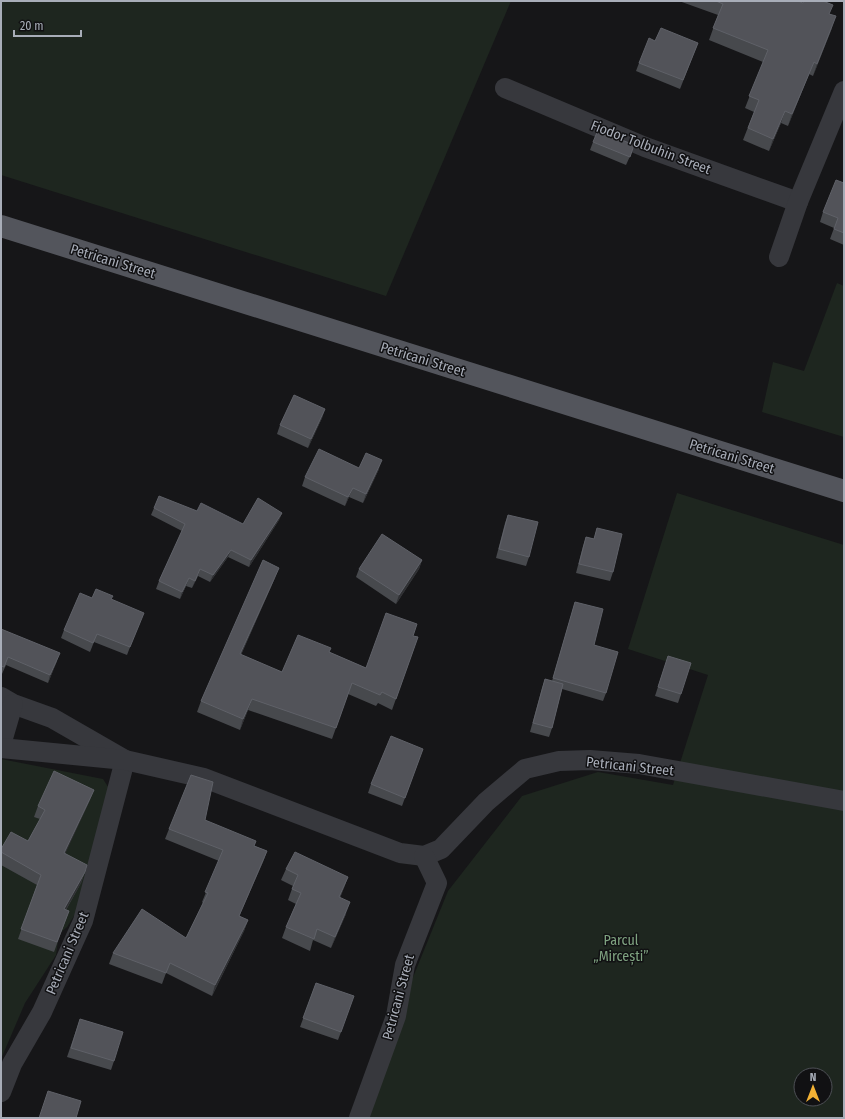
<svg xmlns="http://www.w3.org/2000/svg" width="845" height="1119" font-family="'Fira Sans Condensed',sans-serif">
  <rect width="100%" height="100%" fill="#161618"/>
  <!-- green -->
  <g fill="#1e261f" fill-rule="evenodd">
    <path d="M1,1H511L386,296L1,175Z"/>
    <path d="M837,283L844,286V437L762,412L773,362L804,371Z"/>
    <path d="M677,493L844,545V1118H356L448,891L522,796L598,772L673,785L708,675L628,649ZM801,1075H825V1099H801Z"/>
    <path d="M1,759L103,779L110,790L77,911L67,927L59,934L56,955L25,1003L1,1059Z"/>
  </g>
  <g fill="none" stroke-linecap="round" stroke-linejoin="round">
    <!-- street -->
    <g stroke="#37383d" stroke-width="20">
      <path d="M505,88L645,147L798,202"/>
      <path d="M779,257L798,202L844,91"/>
      <path d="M1,697L13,704L52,718L125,760L83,921L42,1012L12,1064L1,1092"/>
      <path d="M1,745L13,704"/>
      <path d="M1,748L125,760L204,778L400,853L424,856L441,849L486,802L525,769L559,761L590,760L639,764L844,801"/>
      <path d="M359,1118L396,1016L405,965L437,883L424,856"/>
    </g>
    <!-- primary -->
    <path stroke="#53555c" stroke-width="22" d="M1,226L844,491"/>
  </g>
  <!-- wall -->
  <g fill="#47494d">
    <path d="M679,1H798L829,14L832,28L813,76L809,74L788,126L781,123L769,151L743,140L754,112L745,108L763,62L709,40L718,15Z"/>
    <path d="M655,41L698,43L680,89L636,71L639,63Z"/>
    <path d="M593,142L631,154L626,165L590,150Z"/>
    <path d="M844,183V245L830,239L834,228L820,222L823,212Z"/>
    <path d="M325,409L322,418L308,448L277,434L280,425Z"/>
    <path d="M379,469L363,503L349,497L345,506L302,486L305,477Z"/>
    <path d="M154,508L197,511L243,524L282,513L279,520L249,567L228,557L210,582L198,576L192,588L186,586L180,599L156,589L159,581L182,531L151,515Z"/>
    <path d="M508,515L529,557L526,566L496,558L505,523Z"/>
    <path d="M597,528L613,572L610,581L576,573L583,546L586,537L594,539Z"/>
    <path d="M422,560L419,569L396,604L356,577L359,569Z"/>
    <path d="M275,578L241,655L282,672L329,652L366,668L413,636L418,637L392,710L378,703L376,706L348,694L332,739L248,710L240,730L197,712L201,701Z"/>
    <path d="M92,598L112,600L140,621L127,655L94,642L90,652L61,638L64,630Z"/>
    <path d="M575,602L594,645L606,693L603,701L562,689L552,728L549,737L530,732L542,688L545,679L552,681Z"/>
    <path d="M1,629L57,661L48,683L6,665L2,674H1Z"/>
    <path d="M668,656L681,694L678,703L655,696Z"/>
    <path d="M423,749L402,806L368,793L371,784Z"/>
    <path d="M94,790L90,800L65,853L85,872L81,883L66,910L69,911L54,952L18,939L37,885L1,865V849L28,841L40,819L34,817L38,806Z"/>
    <path d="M205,820L255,846L267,851L263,862L239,916L248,920L244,931L212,996L166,973L162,984L109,964L113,953L186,938L203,903L202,902L219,861L165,839L169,829Z"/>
    <path d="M286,869L348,877L340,898L346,914L331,948L313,940L310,951L282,938L286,927L296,904L288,900L293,886L281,880Z"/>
    <path d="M316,983L341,1032L338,1040L300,1027Z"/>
    <path d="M80,1019L114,1061L111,1070L67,1057Z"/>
  </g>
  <!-- shaded-wall -->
  <g fill="#2f3033">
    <path d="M836,16L832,28L813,76L817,64Z"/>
    <path d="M814,62L809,74L788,126L792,114Z"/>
    <path d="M785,111L781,123L769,151L773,139Z"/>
    <path d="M325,409L322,418L308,448L311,439Z"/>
    <path d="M382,460L379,469L363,503L366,494Z"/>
    <path d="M353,488L345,506L348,497Z"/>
    <path d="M282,513L279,520L249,567L251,560Z"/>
    <path d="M231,550L228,557L210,582L213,575Z"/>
    <path d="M422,560L419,569L396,604L399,595Z"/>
    <path d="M279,568L275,578L236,665L240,654Z"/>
    <path d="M200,569L198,576L192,588L195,581Z"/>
    <path d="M189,578L186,586L180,599L182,592Z"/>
    <path d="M60,653L57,661L48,683L50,675Z"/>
    <path d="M252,699L248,710L240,730L243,719Z"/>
    <path d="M94,790L90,800L61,863L64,853Z"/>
    <path d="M267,851L263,862L235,926L239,916Z"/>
    <path d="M85,872L81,883L60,920L64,909Z"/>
    <path d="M348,877L344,888L335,909L339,897Z"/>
    <path d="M350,902L346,914L331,948L335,937Z"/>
    <path d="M248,920L244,931L212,996L215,985Z"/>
  </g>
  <!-- building -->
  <g fill="#525359" stroke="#5f6168">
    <path d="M716,1H798L803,3L804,1H823L833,5L829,14L836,16L817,64L814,62L792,114L785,111L773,139L748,128L759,100L749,96L768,50L713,28L723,4Z"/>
    <path d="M661,28L698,43L683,80L639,63L649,38L655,41Z"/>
    <path d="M598,130L634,145L630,157L593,142Z"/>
    <path d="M836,180L844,183V233L834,229L838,218L823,212Z"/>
    <path d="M294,395L325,409L311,439L280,425Z"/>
    <path d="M319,449L359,468L366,453L382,460L366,494L353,488L348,497L305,477Z"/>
    <path d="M159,496L197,511L201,503L243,524L258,498L282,513L251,560L231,550L213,575L200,569L195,581L189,578L182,592L159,581L185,524L154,508Z"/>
    <path d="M508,515L538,522L529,557L499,549Z"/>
    <path d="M597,528L622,534L613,572L579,564L586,537L594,539Z"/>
    <path d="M382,534L422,560L399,595L359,569Z"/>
    <path d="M263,560L279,568L240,654L282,672L298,635L331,648L329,652L366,668L386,613L417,624L413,636L418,637L396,699L382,692L380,695L352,683L336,728L252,699L243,719L201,701Z"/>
    <path d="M96,589L113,596L111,599L144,613L130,647L97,634L93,643L64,630L80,593L92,598Z"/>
    <path d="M575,602L603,609L594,645L618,652L606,693L553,678Z"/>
    <path d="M1,629L60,653L50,675L8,657L4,667L1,666Z"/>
    <path d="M668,656L691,663L681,694L658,687Z"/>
    <path d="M545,679L563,684L552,728L533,723Z"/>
    <path d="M391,736L423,749L405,798L371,784Z"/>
    <path d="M54,771L94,790L64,853L87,865L85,872L64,909L69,911L57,942L21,929L41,875L1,852V849L11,832L28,841L45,810L38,806Z"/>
    <path d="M191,775L213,782L205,820L256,841L254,846L267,851L239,916L248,920L215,985L170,963L166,973L113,953L142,909L186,938L208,893L205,892L223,850L169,829Z"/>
    <path d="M295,852L348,877L339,897L350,902L335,937L317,929L314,939L286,927L301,893L292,889L298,875L286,869Z"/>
    <path d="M316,983L354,996L341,1032L303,1018Z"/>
    <path d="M80,1019L123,1032L114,1061L71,1048Z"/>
    <path d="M48,1091L81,1101L76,1118H39Z"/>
  </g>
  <g text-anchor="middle" stroke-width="3" stroke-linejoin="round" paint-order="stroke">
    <!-- street labels -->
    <g font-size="14" fill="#a8adb8" stroke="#111113">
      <text transform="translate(651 147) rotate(21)" y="5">Fiodor Tolbuhin Street</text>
      <text transform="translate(113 261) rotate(17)" y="5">Petricani Street</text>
      <text transform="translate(423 359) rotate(17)" y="5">Petricani Street</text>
      <text transform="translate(732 456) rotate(17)" y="5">Petricani Street</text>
      <text transform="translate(630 766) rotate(6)" y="5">Petricani Street</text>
      <text transform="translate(67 953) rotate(-67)" y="5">Petricani Street</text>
      <text transform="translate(398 997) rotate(-75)" y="5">Petricani Street</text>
    </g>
    <!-- park labels -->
    <g font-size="14" fill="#7fa381" stroke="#111113">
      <text x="621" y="945">Parcul<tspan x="621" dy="16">„Mircești”</tspan></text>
    </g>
  </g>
  <!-- border -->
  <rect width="845" height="1119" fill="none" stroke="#a8adb8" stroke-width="4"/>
  <!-- north arrow -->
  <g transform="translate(813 1087)"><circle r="19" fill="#111113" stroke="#4d4f55"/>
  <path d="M0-3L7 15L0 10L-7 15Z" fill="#f2b134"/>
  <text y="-6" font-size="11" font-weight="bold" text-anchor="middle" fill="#a8adb8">N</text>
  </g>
  <!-- scale -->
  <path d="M14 30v6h67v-6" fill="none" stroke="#a8adb8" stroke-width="2"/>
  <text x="20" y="30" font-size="12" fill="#a8adb8" stroke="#111113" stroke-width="3" paint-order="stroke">20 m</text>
</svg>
